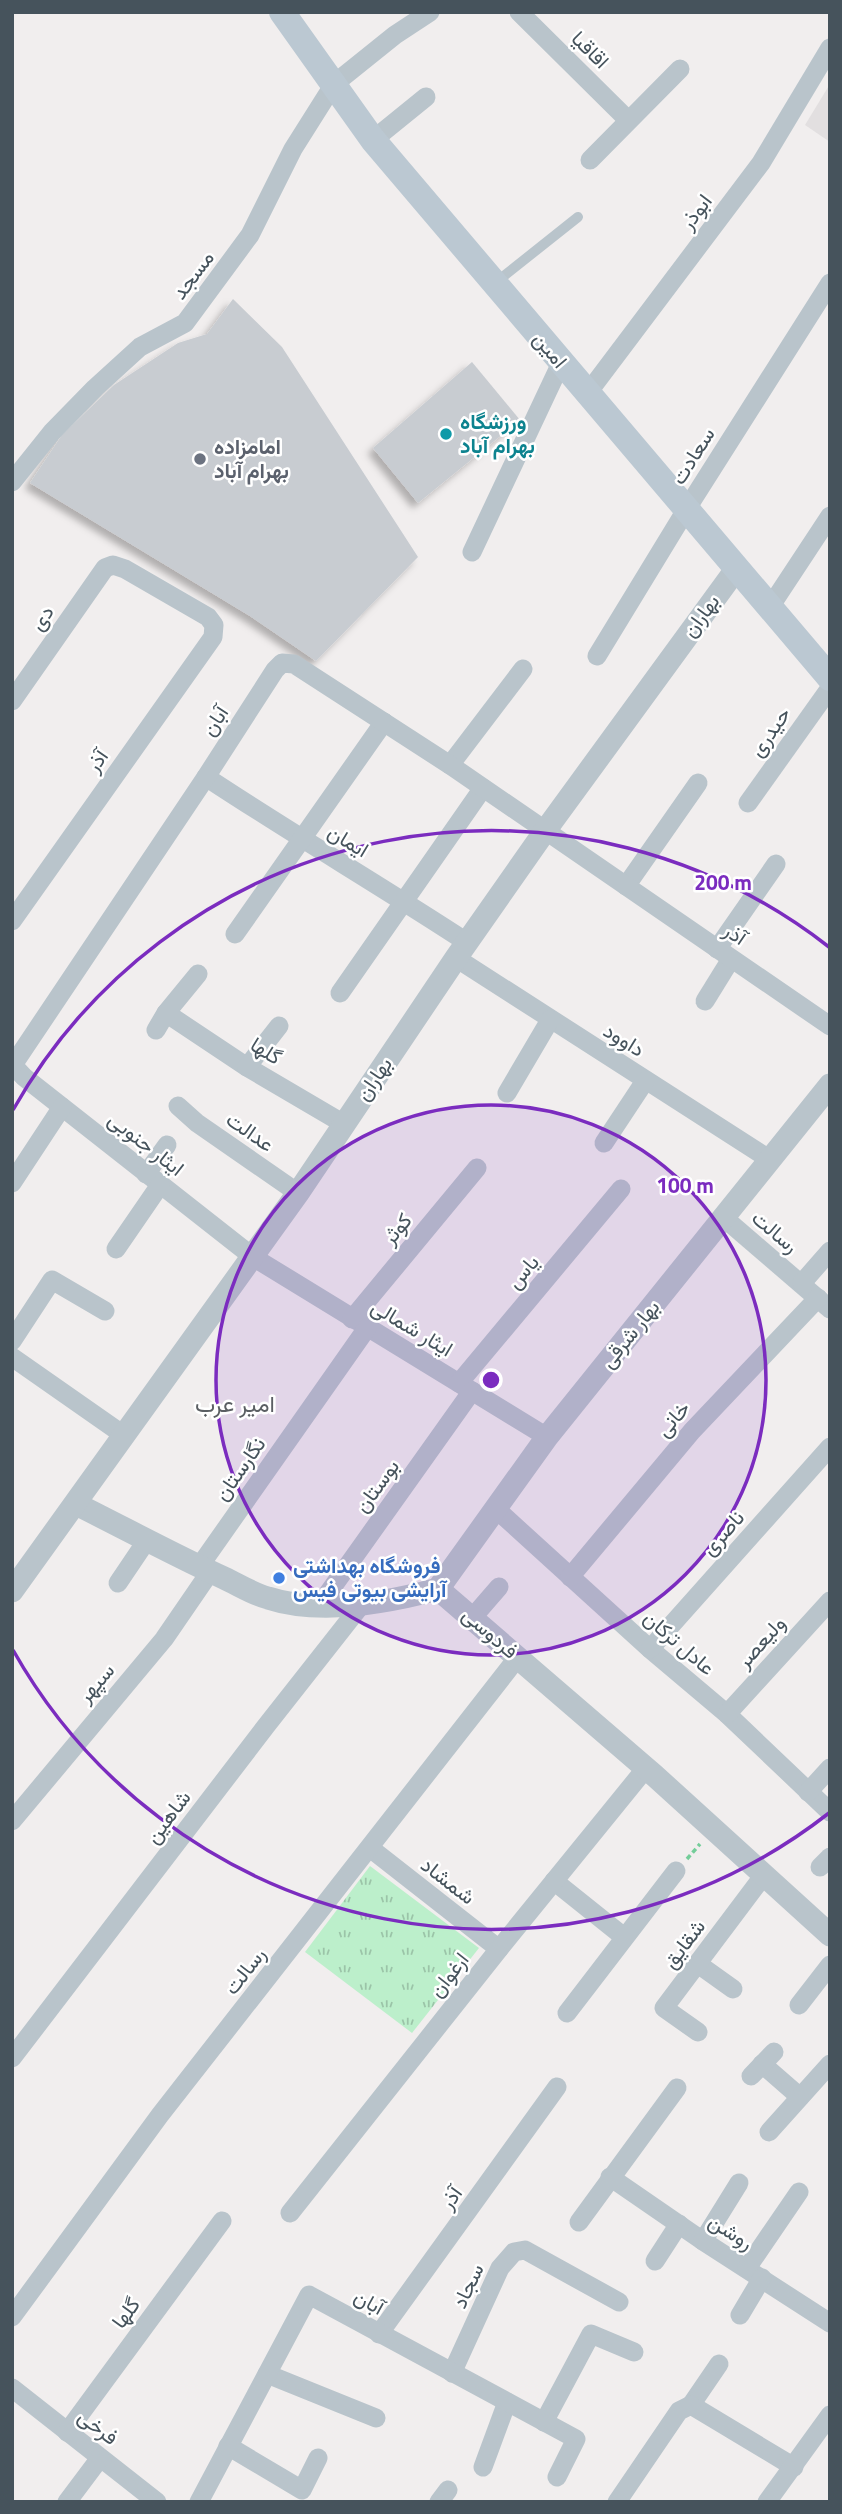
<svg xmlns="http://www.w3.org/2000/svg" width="842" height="2514" font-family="'Titillium Web',Vazirmatn,sans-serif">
  <defs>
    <pattern id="park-tufts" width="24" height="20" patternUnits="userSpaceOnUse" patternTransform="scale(1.75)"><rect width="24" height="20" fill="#bcefcb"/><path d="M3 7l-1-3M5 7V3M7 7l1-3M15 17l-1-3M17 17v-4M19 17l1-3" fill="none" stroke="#9bc4a8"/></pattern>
    <filter id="shadow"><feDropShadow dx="-5.5" dy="5.5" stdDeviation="3.5" flood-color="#0004"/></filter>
  </defs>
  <rect width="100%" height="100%" fill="#f1eeee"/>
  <!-- education -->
  <path fill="#e2dfe0" d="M830,84V142L805,125Z"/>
  <!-- park -->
  <path fill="url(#park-tufts)" d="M370,1866L479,1948L412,2033L305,1952Z"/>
  <!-- building -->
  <g fill="#c8ccd1" filter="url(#shadow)">
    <path d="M233,299L282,347L418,557L316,661L250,616L30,483L62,435L114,385L178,343L207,334Z"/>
    <path d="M472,362L520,420L418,503L373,448Z"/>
  </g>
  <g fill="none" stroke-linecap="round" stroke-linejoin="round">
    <!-- path -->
    <path stroke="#74cd99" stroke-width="3.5" stroke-dasharray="5 3.5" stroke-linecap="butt" d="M687,1859L700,1844"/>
    <!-- service -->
    <path stroke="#b9c4cb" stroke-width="10" d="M495,283L578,217"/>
    <!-- minor -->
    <g stroke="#b9c4cb" stroke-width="19">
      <path d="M519,12L628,120"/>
      <path d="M373,140L426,97"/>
      <path d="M590,160L680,69"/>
      <path d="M587,394L761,163L830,48"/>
      <path d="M12,482L52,432L95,388L140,347L185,323L250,235L293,149L334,84L395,35L430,12"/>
      <path d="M472,552L561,363"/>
      <path d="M770,607L830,516"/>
      <path d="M597,656L686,510L830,283"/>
      <path d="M12,701L105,568L113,565L125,569L208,617L214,625L213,637L12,921"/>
      <path d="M450,765L523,669"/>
      <path d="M206,777C292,834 381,886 468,943"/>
      <path d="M748,803L830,688"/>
      <path d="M626,886L698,783"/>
      <path d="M235,934L384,722"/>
      <path d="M717,949L776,864"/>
      <path d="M456,958L769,1159"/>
      <path d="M340,993L483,788"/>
      <path d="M705,1001L731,959"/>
      <path d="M166,1013L247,1067L344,1124"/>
      <path d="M156,1030L166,1013L198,974"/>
      <path d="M12,1064L24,1077L253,1257L547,1437"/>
      <path d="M13,1065L206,777L275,670L282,663L294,664L450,765L830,1026"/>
      <path d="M247,1067L279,1026"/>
      <path d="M507,1093L550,1020"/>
      <path d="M178,1106L197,1123L298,1193"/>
      <path d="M604,1143L645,1081"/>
      <path d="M146,1174L167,1145"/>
      <path d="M12,1183L62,1107"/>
      <path d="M723,1217L830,1309"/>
      <path d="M116,1249L160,1185"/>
      <path d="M802,1283L830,1251"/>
      <path d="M352,1319L477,1168"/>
      <path d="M12,1341L52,1280L105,1311"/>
      <path d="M12,1357L125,1436"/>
      <path d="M459,1383L621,1189"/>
      <path d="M496,1509L650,1649L727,1714L830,1812"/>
      <path d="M199,1567L367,1328"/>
      <path d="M570,1577L692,1431L818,1298"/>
      <path d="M118,1583L147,1540"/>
      <path d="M319,1606L472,1391"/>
      <path d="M473,1617L499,1587"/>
      <path d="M650,1649L830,1447"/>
      <path d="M727,1714L830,1601"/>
      <path d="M808,1792L830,1768"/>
      <path d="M12,1821L164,1639L210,1572"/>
      <path d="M370,1848L499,1949"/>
      <path d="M820,1867L830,1857"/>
      <path d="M554,1881L624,1937"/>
      <path d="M698,1964L733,1989"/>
      <path d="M799,2005L830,1965"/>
      <path d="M567,2013L676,1871"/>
      <path d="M698,2032L664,2008L764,1875"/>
      <path d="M12,2058L266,1726L362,1604"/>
      <path d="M762,2064L800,2097"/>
      <path d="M751,2076L774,2052"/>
      <path d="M769,2132L830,2064"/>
      <path d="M610,2177L703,2241L830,2323"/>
      <path d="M290,2213L499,1949L646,1768"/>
      <path d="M579,2222L677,2088"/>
      <path d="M703,2241L739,2183"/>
      <path d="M655,2261L679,2224"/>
      <path d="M747,2268L799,2192"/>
      <path d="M740,2315L762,2278"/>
      <path d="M12,2317L160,2115L518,1657"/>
      <path d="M379,2334L557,2087"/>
      <path d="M452,2373L500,2268L514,2252L525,2250L619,2302"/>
      <path d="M267,2374L376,2418"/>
      <path d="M12,2388L157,2502"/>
      <path d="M691,2405L794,2467"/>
      <path d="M691,2405L719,2364"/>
      <path d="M544,2422L591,2334L634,2352"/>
      <path d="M67,2432L222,2221"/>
      <path d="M228,2446L302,2490L318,2458"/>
      <path d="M483,2467L507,2402"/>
      <path d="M67,2502L100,2458"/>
      <path d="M199,2502L309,2295L576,2439L557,2477"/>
      <path d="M439,2502L448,2490"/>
      <path d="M617,2502L679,2411L691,2405"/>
      <path d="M767,2502L830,2415"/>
    </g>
    <!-- tertiary -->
    <g stroke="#b9c4cb" stroke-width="23">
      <path d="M76,1504C126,1529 174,1555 224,1578C239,1585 253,1594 268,1598C320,1615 386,1603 438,1589L655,1776L830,1935"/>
      <path d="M438,1589L547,1437L830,1085"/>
      <path d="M12,1591L298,1193L456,958L545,831L737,568"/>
    </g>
    <!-- secondary -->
    <path stroke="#bbc8d2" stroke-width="26" d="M282,12L373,140L830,678"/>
  </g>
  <!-- distance rings -->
  <circle cx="491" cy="1380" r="275" fill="#7b2cbf" fill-opacity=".12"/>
  <g fill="none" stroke="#7b2cbf" stroke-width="3.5">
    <circle cx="491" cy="1380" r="275"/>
    <path d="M829 1813A549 549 0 0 1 13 1650M13 1110A549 549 0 0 1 829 947"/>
  </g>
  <!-- markers -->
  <circle fill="#0f9aa8" stroke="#fff" stroke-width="2.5" cx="446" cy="434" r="7"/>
  <circle fill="#6b7280" stroke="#fff" stroke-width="2.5" cx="200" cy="459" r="7"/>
  <circle fill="#3f7fe0" stroke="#fff" stroke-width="2.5" cx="279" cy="1578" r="7"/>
  <g text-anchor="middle" stroke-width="5" stroke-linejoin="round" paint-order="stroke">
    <!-- street labels -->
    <g font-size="21" fill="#46535c" stroke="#fff">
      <text transform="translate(590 50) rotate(45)" y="7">اقاقیا</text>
      <text transform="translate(696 212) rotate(-53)" y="7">ابوذر</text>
      <text transform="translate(193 275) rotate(-53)" y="7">مسجد</text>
      <text transform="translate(550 350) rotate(50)" y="7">امین</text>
      <text transform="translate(693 456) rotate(-58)" y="7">سعادت</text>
      <text transform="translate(701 616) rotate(-54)" y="7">بهاران</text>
      <text transform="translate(42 618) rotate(-55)" y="7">دی</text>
      <text transform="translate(215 721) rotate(-57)" y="7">آبان</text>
      <text transform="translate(770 732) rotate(-55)" y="7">حیدری</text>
      <text transform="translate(97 761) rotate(-55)" y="7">آذر</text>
      <text transform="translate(348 841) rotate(31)" y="7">ایمان</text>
      <text transform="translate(735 934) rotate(34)" y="7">آذر</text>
      <text transform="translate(624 1040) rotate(32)" y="7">داوود</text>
      <text transform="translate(266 1051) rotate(32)" y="7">گلها</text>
      <text transform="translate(374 1079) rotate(-56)" y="7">بهاران</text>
      <text transform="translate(250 1132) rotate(35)" y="7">عدالت</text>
      <text transform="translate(146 1144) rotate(38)" y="7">ایثار جنوبی</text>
      <text transform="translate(397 1229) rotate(-50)" y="7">کوثر</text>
      <text transform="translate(775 1232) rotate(40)" y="7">رسالت</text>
      <text transform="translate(523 1272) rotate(-50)" y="7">یاس</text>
      <text transform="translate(412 1328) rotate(31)" y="7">ایثار شمالی</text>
      <text transform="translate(630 1334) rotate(-51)" y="7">بهار شرقی</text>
      <text transform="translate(673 1419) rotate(-49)" y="7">خانی</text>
      <text transform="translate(240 1469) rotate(-55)" y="7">نگارستان</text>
      <text transform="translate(377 1486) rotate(-54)" y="7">بوستان</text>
      <text transform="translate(723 1533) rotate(-48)" y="7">ناصری</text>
      <text transform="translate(490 1633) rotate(41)" y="7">فردوسی</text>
      <text transform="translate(761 1642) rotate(-48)" y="7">ولیعصر</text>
      <text transform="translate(679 1643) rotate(41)" y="7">عادل ترکان</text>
      <text transform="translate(96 1683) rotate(-49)" y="7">سپهر</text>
      <text transform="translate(168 1817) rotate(-53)" y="7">شاهین</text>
      <text transform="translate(448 1881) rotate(38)" y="7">شمشاد</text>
      <text transform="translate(684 1944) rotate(-53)" y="7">شقایق</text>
      <text transform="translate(245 1971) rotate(-52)" y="7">رسالت</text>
      <text transform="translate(449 1975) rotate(-52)" y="7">ارغوان</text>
      <text transform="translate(451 2198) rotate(-54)" y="7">آذر</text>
      <text transform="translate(731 2232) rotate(33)" y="7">روشن</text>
      <text transform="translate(468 2286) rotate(-65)" y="7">سجاد</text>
      <text transform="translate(369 2302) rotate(29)" y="7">آبان</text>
      <text transform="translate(126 2313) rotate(-54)" y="7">گلها</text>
      <text transform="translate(98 2427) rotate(38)" y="7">فرخی</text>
    </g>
    <!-- culture labels -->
    <g font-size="21" font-weight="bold" fill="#0d838f" stroke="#fff" text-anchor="start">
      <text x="460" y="429">ورزشگاه<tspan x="460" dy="24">بهرام آباد</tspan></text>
    </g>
    <!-- worship labels -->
    <g font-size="21" font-weight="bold" fill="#5b616d" stroke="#fff" text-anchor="start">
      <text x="214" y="454">امامزاده<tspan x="214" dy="24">بهرام آباد</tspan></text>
    </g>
    <!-- shop labels -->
    <g font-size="21" font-weight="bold" fill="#366cbe" stroke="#fff" text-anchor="start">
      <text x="293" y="1573">فروشگاه بهداشتی<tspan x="293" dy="24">آرایشی بیوتی فیس</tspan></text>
    </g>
    <!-- neighbourhood labels -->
    <g font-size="23" fill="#5b5f63" stroke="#fff">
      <text x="235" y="1412">امیر عرب</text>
    </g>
  </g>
  <circle cx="491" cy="1380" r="10" fill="#7b2cbf" stroke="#fff" stroke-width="3.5"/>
  <g font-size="21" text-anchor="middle" font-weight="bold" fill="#7b2cbf" stroke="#fff" stroke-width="5" stroke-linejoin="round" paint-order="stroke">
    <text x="723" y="890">200 m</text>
    <text x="685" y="1193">100 m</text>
  </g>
  <!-- border -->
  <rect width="842" height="2514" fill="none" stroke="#46535c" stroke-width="28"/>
</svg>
